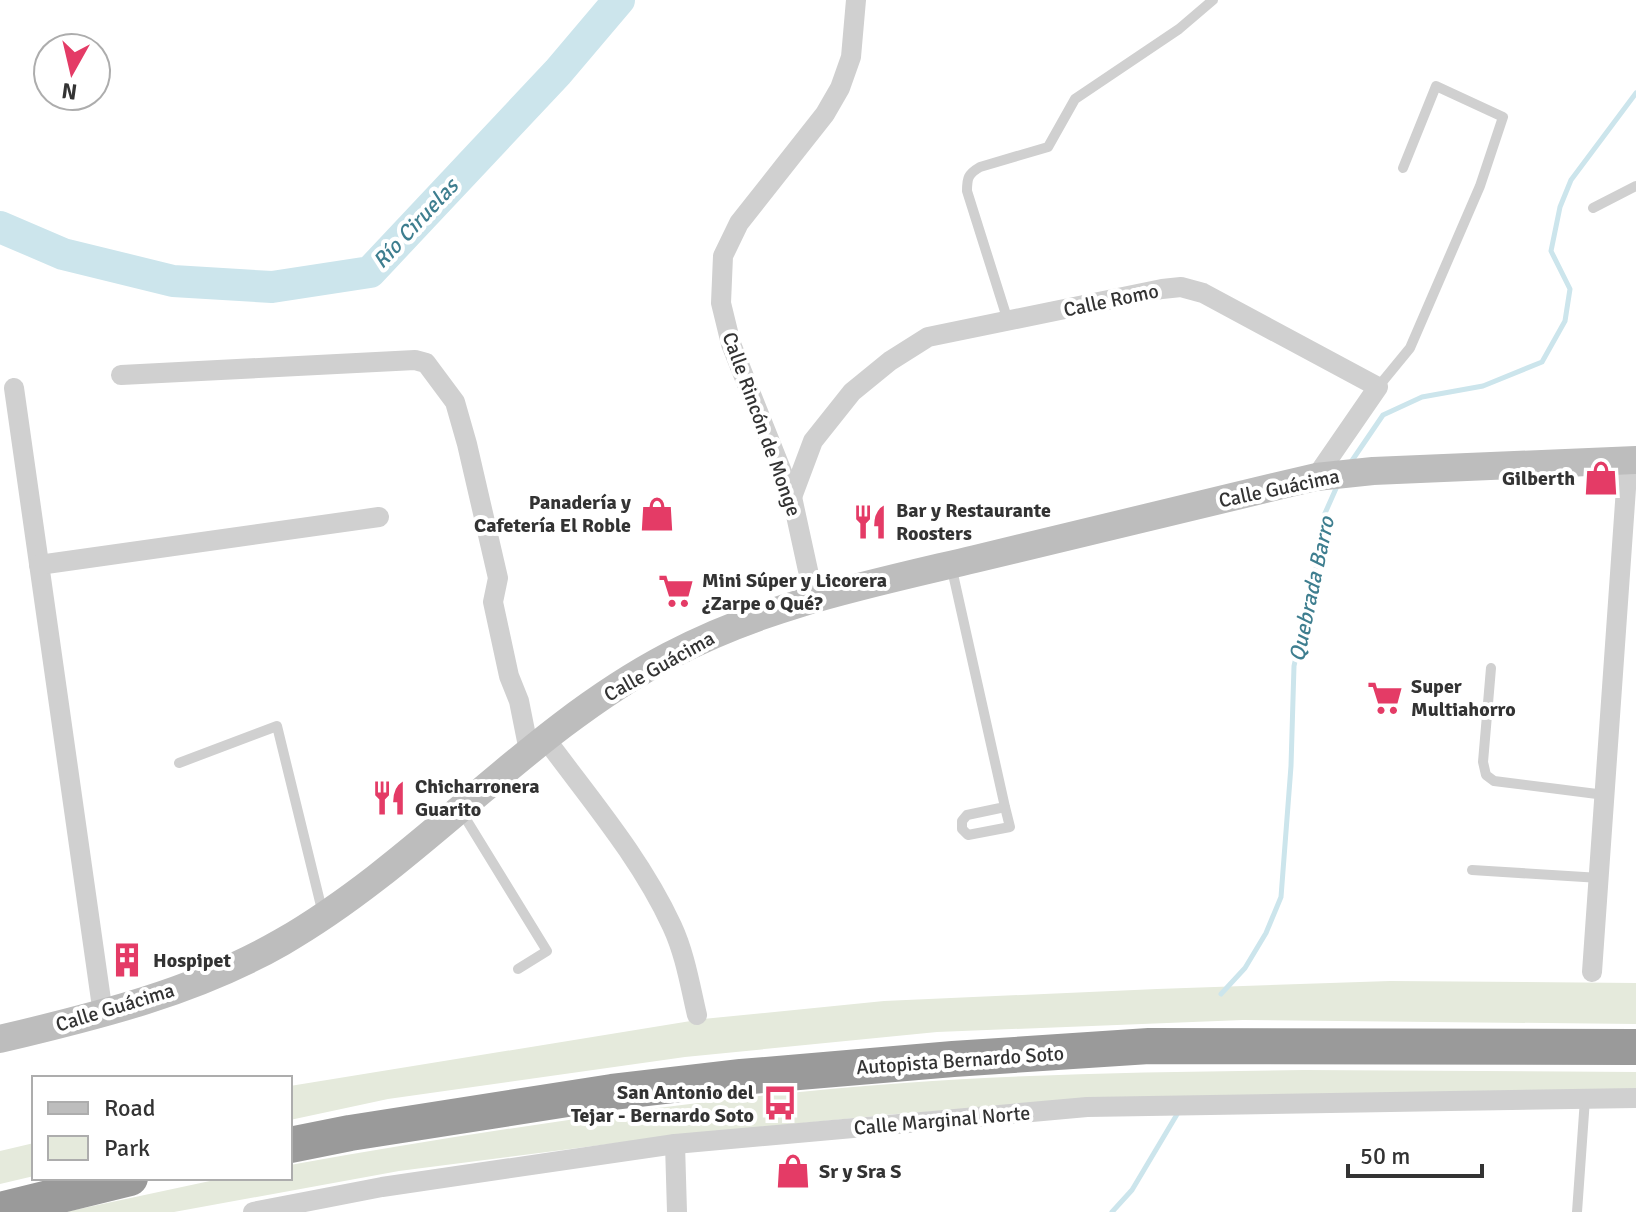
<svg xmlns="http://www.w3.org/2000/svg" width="1636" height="1212" font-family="Signika,sans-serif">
  <rect width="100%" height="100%" fill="#fff"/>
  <!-- green -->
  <g fill="#e5eadc">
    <path d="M1390,981L1636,983V1024L1243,1020L937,1032L685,1057L388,1099L290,1120V1086L703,1019L884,1001L1157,989Z"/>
    <path d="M1304,1070L1636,1072V1091L1096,1100L896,1114L671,1136L399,1171L174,1212H65L224,1178H290V1165C493,1129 698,1098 904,1083C1037,1073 1171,1072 1304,1070Z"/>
    <path d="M34,1143V1176L0,1184V1151Z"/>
  </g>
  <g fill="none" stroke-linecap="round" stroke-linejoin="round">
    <!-- stream -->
    <g stroke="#cce5ec" stroke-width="5">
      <path d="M1349,465L1383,415L1422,397L1483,386L1542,362L1565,321L1570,289L1551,251L1560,207L1571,180L1636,93"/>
      <path d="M1221,994L1245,968L1266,933L1281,897L1291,766L1294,666L1318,559L1322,520L1338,484"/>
      <path d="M1112,1212L1132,1190L1179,1111"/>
    </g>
    <!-- river -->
    <path stroke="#cce5ec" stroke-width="32" d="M0,227L63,254L173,281L272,287L370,272L558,72L619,0"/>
    <!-- lane -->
    <g stroke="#d0d0d0" stroke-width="10">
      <path d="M1593,208L1636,186"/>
      <path d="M1008,321L967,191C967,178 968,174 980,167L1048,147L1075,99L1179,29L1213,0"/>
      <path d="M1378,387L1410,348L1480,186L1503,117L1436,86L1403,168"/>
      <path d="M951,565L1005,807L1010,827L968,835L962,829V821L967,815L1005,807"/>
      <path d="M1491,668L1483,762L1486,775L1494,781L1605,795"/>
      <path d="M179,763L277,726L323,914"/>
      <path d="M461,811L547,951L518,969"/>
      <path d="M1472,870L1600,878"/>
      <path d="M1577,1212L1585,1099"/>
    </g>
    <!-- street -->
    <g stroke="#d0d0d0" stroke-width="20">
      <path d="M121,375L415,360L426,363L455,402L467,444L498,578L493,602L509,676L519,701L529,751"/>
      <path d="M14,388L103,1014"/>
      <path d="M792,497L813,441L852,392L890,361L928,337L1162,289L1181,287L1203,293L1378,387L1316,477"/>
      <path d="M39,565L379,517"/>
      <path d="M814,598L792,497L731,344L721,303L723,256L739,223L825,114L840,88L851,57L856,0"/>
      <path d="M545,738C589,798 640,857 672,926C685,954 690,985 697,1015"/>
      <path d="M1592,972L1628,460"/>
      <path d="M675,1144L677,1212"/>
      <path d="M253,1212L382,1187L675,1144L1087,1107L1636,1098"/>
    </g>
    <!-- secondary -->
    <path stroke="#bdbdbd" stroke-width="28" d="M0,1039C97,1016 195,992 282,942C422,861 526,731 669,656C765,605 870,584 975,559C1088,532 1202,504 1316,477L1373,471L1636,460"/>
    <!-- highway -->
    <g stroke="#9a9a9a" stroke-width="36">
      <path d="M290,1145L350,1133L612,1092L741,1077L953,1059L1149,1046L1636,1047"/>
      <path d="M0,1210L130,1178"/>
    </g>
  </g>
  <!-- icons -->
  <defs>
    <g id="shop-bare" transform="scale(2.76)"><path d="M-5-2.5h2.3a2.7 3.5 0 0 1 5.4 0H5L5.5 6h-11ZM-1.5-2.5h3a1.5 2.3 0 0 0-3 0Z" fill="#e43b66" stroke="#fff" stroke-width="2.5" paint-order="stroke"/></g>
    <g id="restaurant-bare" transform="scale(2.76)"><path d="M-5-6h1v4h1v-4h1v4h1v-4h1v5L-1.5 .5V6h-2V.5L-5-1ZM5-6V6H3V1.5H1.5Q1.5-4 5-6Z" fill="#e43b66" stroke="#fff" stroke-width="2.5" paint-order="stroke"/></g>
    <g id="supermarket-bare" transform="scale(2.76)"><path d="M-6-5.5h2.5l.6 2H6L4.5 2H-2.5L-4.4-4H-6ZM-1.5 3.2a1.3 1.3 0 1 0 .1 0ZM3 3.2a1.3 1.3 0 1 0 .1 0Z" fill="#e43b66" stroke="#fff" stroke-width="2.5" paint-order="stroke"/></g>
    <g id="building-bare" transform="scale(2.76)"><path d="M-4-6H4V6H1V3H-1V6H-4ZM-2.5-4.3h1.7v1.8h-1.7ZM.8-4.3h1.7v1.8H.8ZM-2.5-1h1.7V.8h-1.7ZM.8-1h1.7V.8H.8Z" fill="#e43b66" stroke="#fff" stroke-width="2.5" paint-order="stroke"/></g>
    <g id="bus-bare" transform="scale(2.76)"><path d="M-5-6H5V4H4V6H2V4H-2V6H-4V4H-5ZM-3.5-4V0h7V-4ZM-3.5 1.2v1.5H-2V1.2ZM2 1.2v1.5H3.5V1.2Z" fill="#e43b66" stroke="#fff" stroke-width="2.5" paint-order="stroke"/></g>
  </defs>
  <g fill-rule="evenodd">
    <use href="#shop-bare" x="1601" y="478"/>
    <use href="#shop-bare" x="657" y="514"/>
    <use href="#restaurant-bare" x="870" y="522"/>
    <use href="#supermarket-bare" x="676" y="591"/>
    <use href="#supermarket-bare" x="1385" y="698"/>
    <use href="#restaurant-bare" x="389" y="798"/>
    <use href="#building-bare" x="127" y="960"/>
    <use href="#bus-bare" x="780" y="1103"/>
    <use href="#shop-bare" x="793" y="1171"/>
  </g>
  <g text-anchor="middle" stroke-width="8" stroke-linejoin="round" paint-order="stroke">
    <!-- street labels -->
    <g font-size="20" fill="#333" stroke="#fff">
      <text transform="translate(1111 300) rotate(-12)" y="7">Calle Romo</text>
      <text transform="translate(762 424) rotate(70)" y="7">Calle Rincón de Monge</text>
      <text transform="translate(1279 488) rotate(-12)" y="7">Calle Guácima</text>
      <text transform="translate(659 666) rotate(-29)" y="7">Calle Guácima</text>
      <text transform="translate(115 1007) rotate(-17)" y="7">Calle Guácima</text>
      <text transform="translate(960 1060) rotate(-4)" y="7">Autopista Bernardo Soto</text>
      <text transform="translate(942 1120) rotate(-5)" y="7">Calle Marginal Norte</text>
    </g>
    <!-- poi labels -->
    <g font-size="20" font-weight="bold" fill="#333" stroke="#fff" text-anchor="start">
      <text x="1575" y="485" text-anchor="end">Gilberth</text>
      <text x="631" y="509" text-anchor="end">Panadería y<tspan x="631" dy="23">Cafetería El Roble</tspan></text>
      <text x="896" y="517">Bar y Restaurante<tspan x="896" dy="23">Roosters</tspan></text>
      <text x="702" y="587">Mini Súper y Licorera<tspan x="702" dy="23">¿Zarpe o Qué?</tspan></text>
      <text x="1411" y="693">Super<tspan x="1411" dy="23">Multiahorro</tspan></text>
      <text x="415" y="793">Chicharronera<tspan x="415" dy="23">Guarito</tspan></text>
      <text x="153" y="967">Hospipet</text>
      <text x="754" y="1099" text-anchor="end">San Antonio del<tspan x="754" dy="23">Tejar - Bernardo Soto</tspan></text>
      <text x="819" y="1178">Sr y Sra S</text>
    </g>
    <!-- water labels -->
    <g font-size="22" font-style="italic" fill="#3e7e8f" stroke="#fff">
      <text transform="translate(415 223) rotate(-47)" y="8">Río Ciruelas</text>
      <text transform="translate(1311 589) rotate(-78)" y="8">Quebrada Barro</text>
    </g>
  </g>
  <!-- legend -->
  <rect x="32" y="1076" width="260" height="104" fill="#ffffff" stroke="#adadad" stroke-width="2"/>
  <rect x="48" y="1102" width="40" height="12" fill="#bdbdbd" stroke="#adadad" stroke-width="2"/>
  <text x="104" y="1116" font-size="24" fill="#333333">Road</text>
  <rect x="48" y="1136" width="40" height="24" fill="#e5eadc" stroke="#adadad" stroke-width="2"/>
  <text x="104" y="1156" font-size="24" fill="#333333">Park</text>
  <!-- north arrow -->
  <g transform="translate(72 72) rotate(188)"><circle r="38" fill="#ffffff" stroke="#adadad" stroke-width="2"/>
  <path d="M0-6L14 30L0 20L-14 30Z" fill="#e43b66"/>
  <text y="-12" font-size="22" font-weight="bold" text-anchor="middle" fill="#333333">N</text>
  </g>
  <!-- scale -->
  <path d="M1348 1164v12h134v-12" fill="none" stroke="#333333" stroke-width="4"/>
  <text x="1360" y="1164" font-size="24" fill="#333333" stroke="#ffffff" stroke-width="6" paint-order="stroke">50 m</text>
</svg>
